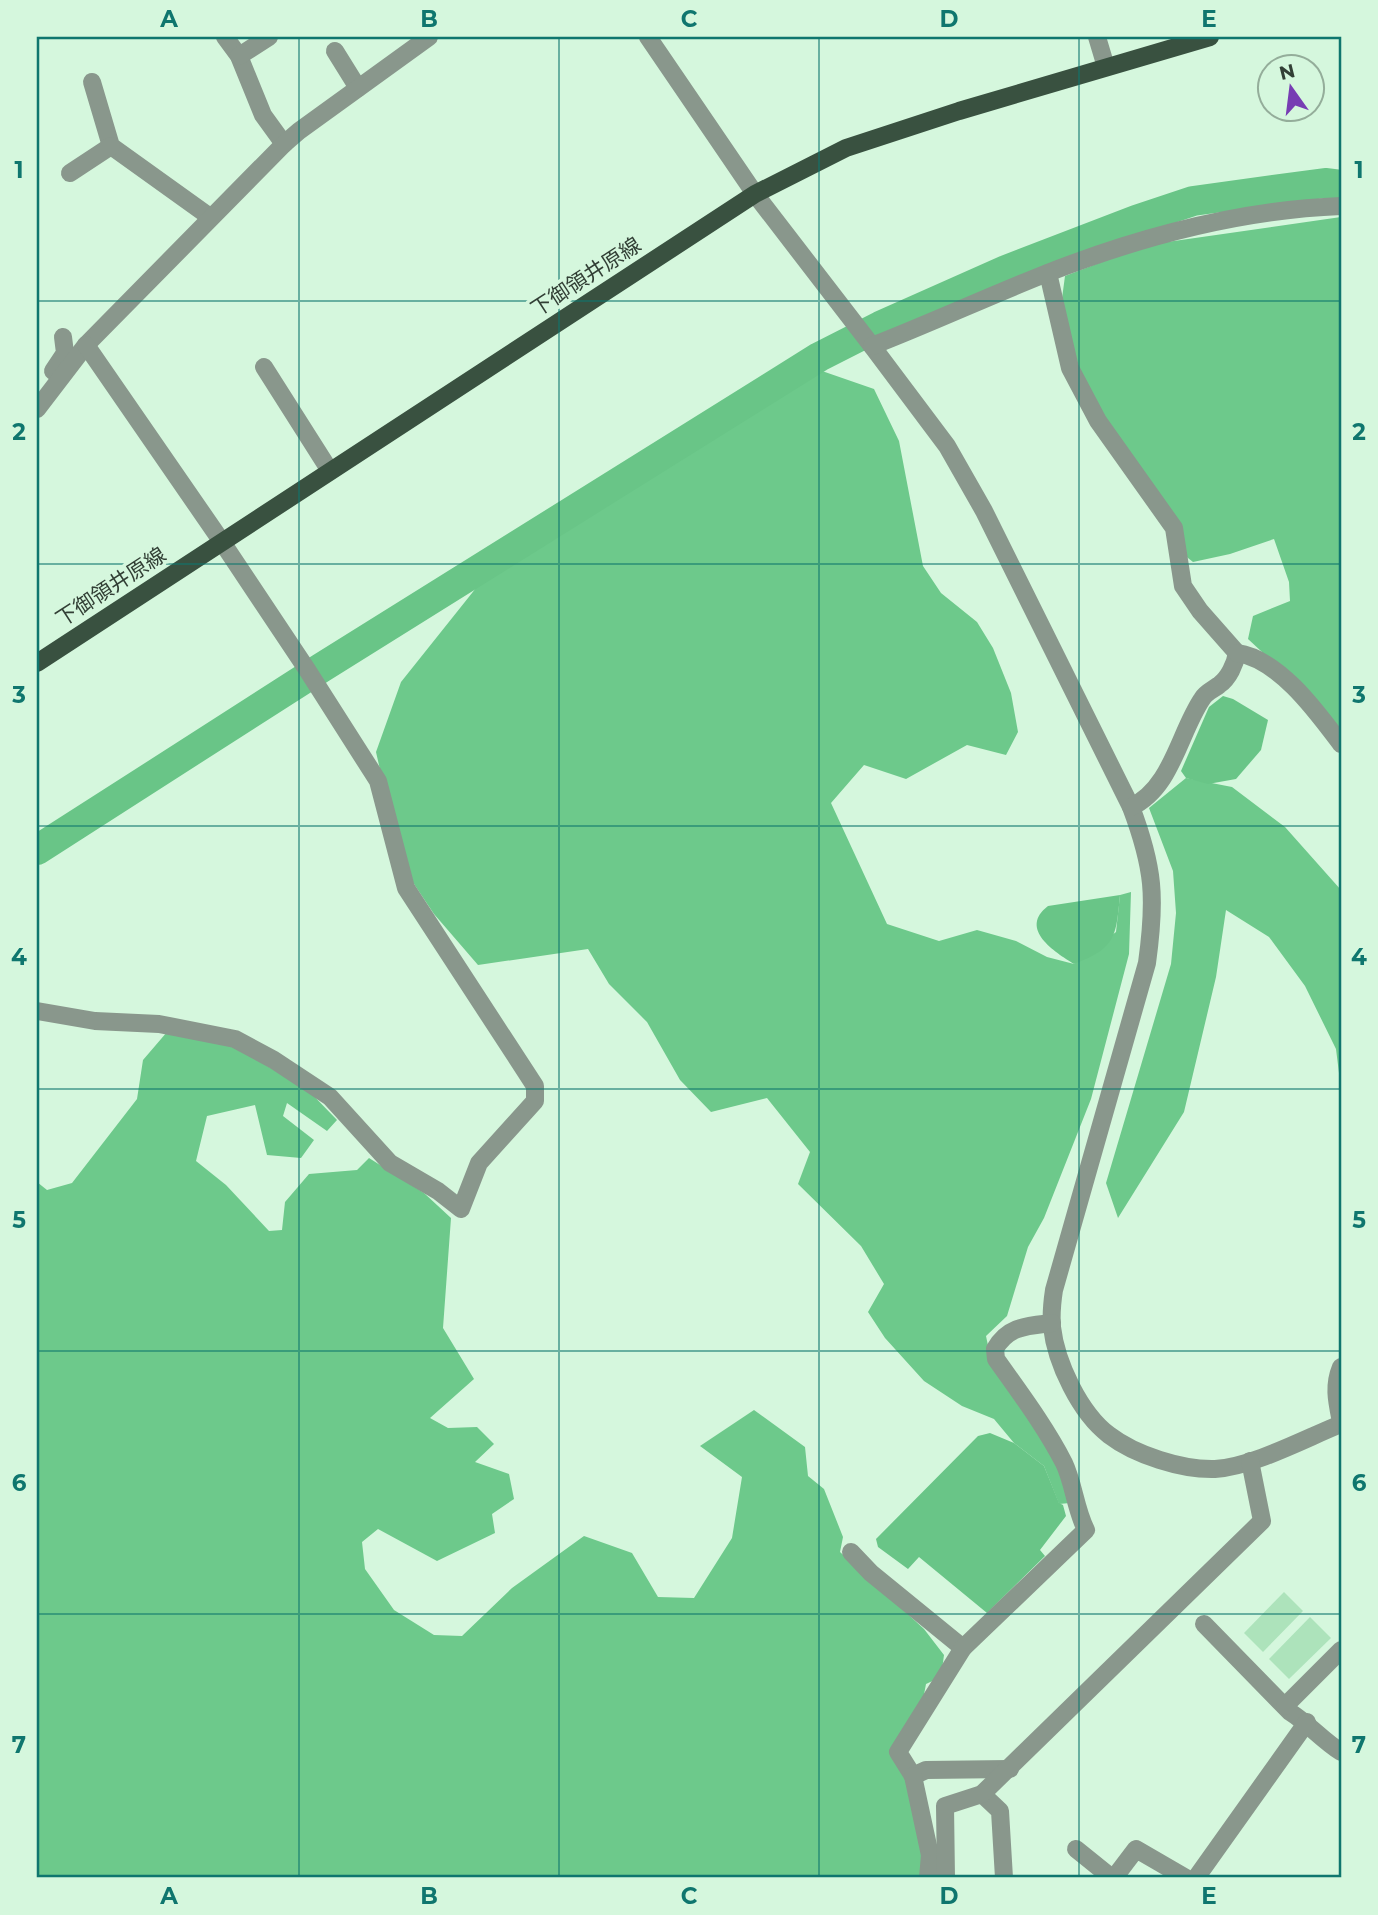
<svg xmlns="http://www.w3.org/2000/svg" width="1378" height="1915" font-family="Montserrat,'Noto Sans JP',sans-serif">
  <rect width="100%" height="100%" fill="#d5f7dd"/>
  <!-- green -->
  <g fill="#ade3bb">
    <path d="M1284,1592L1303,1611L1263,1652L1244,1633Z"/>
    <path d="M1310,1617L1331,1638L1289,1679L1269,1659Z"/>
  </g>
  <!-- forest -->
  <g fill="#6dc98b">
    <path d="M1341,217V734L1301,688L1248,639L1253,616L1290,601L1289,582L1274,539L1230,554L1193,562L1183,554L1080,375L1061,306L1065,276L1146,245Z"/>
    <path d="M822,371L874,389L899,441L923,566L941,593L977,622L993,648L1011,693L1018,732L1006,755L967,745L906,779L864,765L831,803L887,924L939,941L977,930L1016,941L1047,957L1074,964L1116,932L1120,895L1131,892L1129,954L1091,1099L1044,1218L1028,1247L1007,1316L986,1336L992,1365L1063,1470L1070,1503L1059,1504L1044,1466L1014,1443L994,1419L962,1406L924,1381L885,1338L868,1312L884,1284L861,1246L798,1184L810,1152L767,1098L711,1112L680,1080L647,1022L609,984L588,949L478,965L434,914L402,866L376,752L401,682L480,583L618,486L801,372Z"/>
    <path d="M1186,778L1232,787L1285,827L1341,890V1089L1336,1049L1305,986L1269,937L1226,910L1216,977L1184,1112L1118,1218L1106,1183L1171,964L1176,913L1173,871L1149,808Z"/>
    <path d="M167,1032L224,1041L307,1089L337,1120L327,1131L287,1103L283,1116L314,1140L301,1158L267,1155L255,1105L207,1116L196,1161L226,1185L269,1231L282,1230L285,1202L309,1174L357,1170L369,1158L424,1193L451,1218L443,1328L474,1379L430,1418L448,1428L477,1427L494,1444L475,1462L509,1474L514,1499L492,1514L495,1533L437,1561L378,1529L362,1542L365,1569L394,1610L434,1635L462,1636L512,1588L584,1536L632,1553L658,1597L694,1598L732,1538L742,1477L700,1446L754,1410L805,1447L808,1476L824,1489L843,1537L840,1552L924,1629L944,1655L941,1677L926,1684L922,1705L895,1752L911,1779L926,1878H37V1182L47,1190L72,1183L137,1099L143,1060Z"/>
  </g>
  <!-- water -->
  <g fill="#69c587">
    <path d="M1223,696L1233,699L1268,720L1261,750L1236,779L1208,784L1186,778L1181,771L1209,707Z"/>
    <path d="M1120,895C1116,937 1116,948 1074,964C1055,952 1018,929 1048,906Z"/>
    <path d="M990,1433L1014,1443L1044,1466L1059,1503L1063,1505L1066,1516L1040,1550L1045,1556L987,1613L919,1557L908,1569L878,1547L876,1539L978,1436Z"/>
  </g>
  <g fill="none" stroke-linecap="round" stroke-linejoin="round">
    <!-- river -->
    <path stroke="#69c587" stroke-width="30" d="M37,850L321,668L819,357L880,326L1006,270L1136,220L1193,201L1325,183L1341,185"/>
    <!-- minor -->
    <g stroke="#89978c" stroke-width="18">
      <path d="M225,37L239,56L263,115L284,144"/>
      <path d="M648,37L755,194L872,346L947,446L984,511L1131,807C1154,868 1156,898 1147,963L1054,1290C1052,1303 1051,1315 1052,1327C1056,1363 1080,1413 1109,1435C1135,1455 1182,1470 1215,1469C1252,1467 1306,1438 1341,1424"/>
      <path d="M1097,37L1106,67"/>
      <path d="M335,51L358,88"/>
      <path d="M239,56L269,37"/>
      <path d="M92,82L111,146L210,217"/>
      <path d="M70,173L111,146"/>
      <path d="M1048,273L1070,368L1098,421L1174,528L1183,586L1200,611L1237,653C1235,664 1229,678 1219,685C1213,690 1206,692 1202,699C1179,733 1172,788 1131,807"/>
      <path d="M872,346C931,323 987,297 1045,274C1139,237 1240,210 1341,206"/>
      <path d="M264,367L330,471"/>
      <path d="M53,371L65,353L63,337"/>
      <path d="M37,409L86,345L284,144L299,131L429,37"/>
      <path d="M1237,653C1279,659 1317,712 1341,744"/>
      <path d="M37,1011L95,1021L159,1024L235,1039L274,1060L330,1097L390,1163L438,1191L461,1209L479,1163L535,1101V1086L406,888L378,781L306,668L222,542L86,345"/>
      <path d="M1341,1367C1333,1386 1337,1402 1341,1422"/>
      <path d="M851,1552L871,1573L963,1648"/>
      <path d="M1204,1624L1290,1712C1309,1724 1322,1740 1341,1752"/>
      <path d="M1285,1706L1341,1650"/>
      <path d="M1010,1769L926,1770L913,1776L898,1752L963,1648L1086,1530C1075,1508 1074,1484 1064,1463C1045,1426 1020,1393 996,1359L995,1349C1008,1326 1027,1326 1052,1323"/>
      <path d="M913,1776L930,1855L928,1878"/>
      <path d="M982,1794L1000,1811L1004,1878"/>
      <path d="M1076,1849L1112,1878"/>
      <path d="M946,1878L945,1806L982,1794L1262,1521L1250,1461"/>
      <path d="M1114,1878L1136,1849L1186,1878"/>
      <path d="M1196,1878L1307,1722"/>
    </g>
    <!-- major -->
    <path stroke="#395140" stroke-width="18" d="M37,663L755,194L846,148L959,111L1210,37"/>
  </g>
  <!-- grid -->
  <path fill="none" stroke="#0f766e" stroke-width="2" stroke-opacity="0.55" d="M299,37V1878M559,37V1878M819,37V1878M1079,37V1878M37,301H1341M37,564H1341M37,826H1341M37,1089H1341M37,1351H1341M37,1614H1341"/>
  <g text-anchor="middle" stroke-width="7" stroke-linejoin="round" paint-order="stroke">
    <!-- street labels -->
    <g font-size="21" fill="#323f35" stroke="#d5f7dd">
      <text transform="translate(586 277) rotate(-33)" y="7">下御領井原線</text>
      <text transform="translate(111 587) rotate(-33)" y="7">下御領井原線</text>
    </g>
  </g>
  <!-- border -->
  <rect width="1378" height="1915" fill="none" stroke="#d5f7dd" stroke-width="77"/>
  <!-- north arrow -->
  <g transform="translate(1291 88) rotate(346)"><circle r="33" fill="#d5f7dd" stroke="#94ad9a" stroke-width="2"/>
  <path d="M0-5L12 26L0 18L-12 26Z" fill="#773db3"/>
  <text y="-10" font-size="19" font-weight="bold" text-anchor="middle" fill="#323f35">N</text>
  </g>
  <rect x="38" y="38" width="1302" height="1838" fill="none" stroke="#0f766e" stroke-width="2.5"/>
  <g font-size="23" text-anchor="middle" font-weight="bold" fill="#0f766e">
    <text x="169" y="27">A</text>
    <text x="429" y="27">B</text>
    <text x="689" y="27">C</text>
    <text x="949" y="27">D</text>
    <text x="1209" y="27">E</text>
    <text x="19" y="178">1</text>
    <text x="1359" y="178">1</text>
    <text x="19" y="440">2</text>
    <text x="1359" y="440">2</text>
    <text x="19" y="703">3</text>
    <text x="1359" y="703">3</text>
    <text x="19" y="965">4</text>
    <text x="1359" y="965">4</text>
    <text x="19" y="1228">5</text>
    <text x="1359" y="1228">5</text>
    <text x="19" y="1491">6</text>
    <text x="1359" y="1491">6</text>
    <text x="19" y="1753">7</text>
    <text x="1359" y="1753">7</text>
    <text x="169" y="1904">A</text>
    <text x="429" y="1904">B</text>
    <text x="689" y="1904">C</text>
    <text x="949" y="1904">D</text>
    <text x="1209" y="1904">E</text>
  </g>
</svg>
